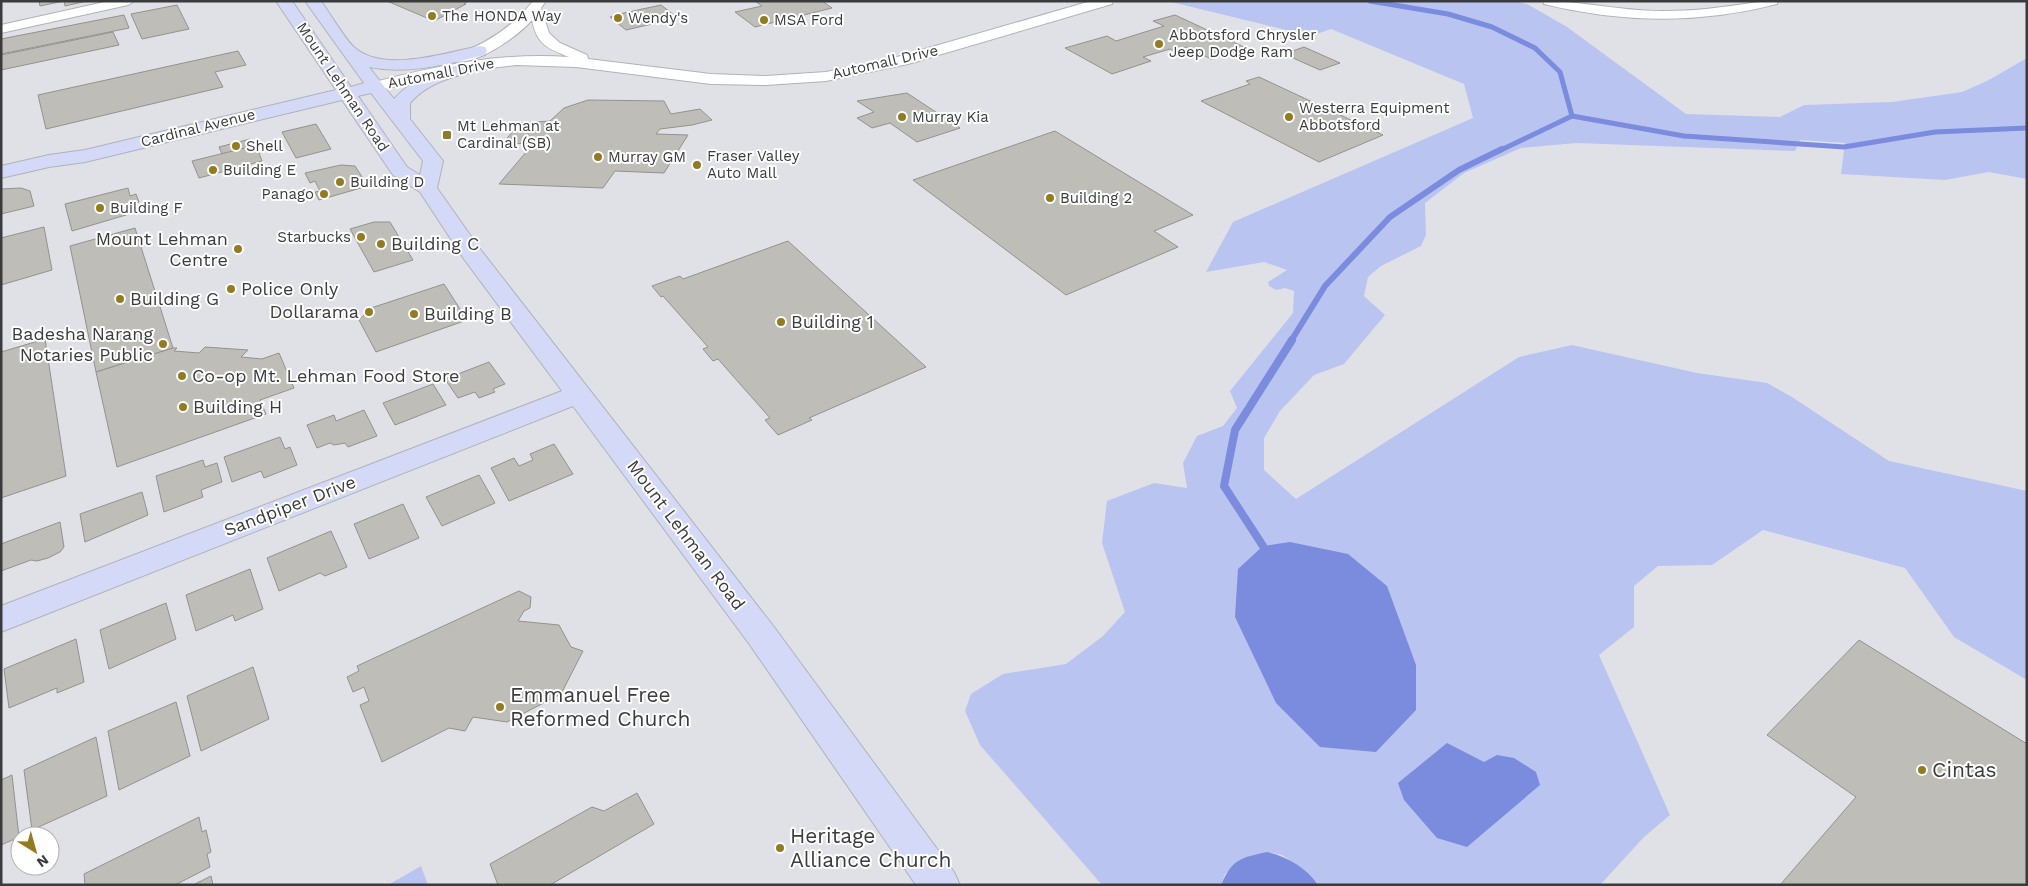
<svg xmlns="http://www.w3.org/2000/svg" width="2028" height="886" font-family="'Work Sans',sans-serif">
  <rect width="100%" height="100%" fill="#e0e1e7"/>
  <!-- green -->
  <g fill="#b9c4f1">
    <path d="M1167,1H1516L1529,5L1567,27L1686,114L1780,117L1804,105L1892,102L1962,92L1987,81L2027,58V179L1989,172L1945,180L1841,174L1845,143L1800,140L1795,151L1576,143L1521,148L1464,173L1425,203L1426,235L1421,246L1381,266L1368,277L1364,296L1385,315L1344,364L1314,375L1280,411L1264,438V470L1296,499L1519,357L1572,345L1697,373L1767,383L1792,397L1889,461L2027,491V680L1954,637L1905,568L1763,530L1712,565L1658,566L1634,586V627L1599,655L1670,815L1644,837L1600,885H1318L1304,870L1282,855L1267,852L1225,874L1221,885H1102L980,745L965,711L971,694L1003,674L1066,664L1103,636L1125,612L1102,543L1107,501L1154,483L1187,488L1183,463L1197,436L1223,426L1237,408L1230,391L1293,313L1294,291L1285,288L1276,290L1269,286L1268,282L1287,270L1264,262L1206,272L1233,222L1473,118L1464,84L1331,29L1311,36Z"/>
    <path d="M421,866L428,885H388Z"/>
  </g>
  <!-- water -->
  <g fill="#7b8bdd">
    <path d="M1290,542L1348,554L1387,586L1416,665V710L1376,752L1320,747L1276,703L1235,617L1238,569L1263,546Z"/>
    <path d="M1447,743L1484,762L1497,755L1514,758L1536,772L1540,785L1467,847L1437,838L1404,800L1398,783Z"/>
    <path d="M1267,852C1286,856 1307,868 1318,885H1221C1233,858 1241,858 1267,852Z"/>
  </g>
  <g fill="none" stroke-linecap="round" stroke-linejoin="round">
    <!-- stream-far2 -->
    <g stroke="#7b8bdd" stroke-width="5">
      <path d="M1370,1L1448,14L1492,27L1535,48L1560,72L1572,116"/>
      <path d="M1499,151L1572,116L1684,136L1844,147L1935,132L2027,128"/>
    </g>
    <!-- stream-far1 -->
    <path stroke="#7b8bdd" stroke-width="6" d="M1291,341L1325,286L1390,217L1459,170L1502,149"/>
    <!-- stream -->
    <path stroke="#7b8bdd" stroke-width="8" d="M1263,546L1224,486L1235,430L1292,340"/>
  </g>
  <!-- building -->
  <g fill="#bebdb7" stroke="#93928d">
    <path d="M39,1H87L65,6L64,1L40,6Z"/>
    <path d="M387,1H468L464,4H466L434,21Z"/>
    <path d="M755,1H822L832,8L755,27L735,12L762,6Z"/>
    <path d="M177,5L189,29L142,39L131,14Z"/>
    <path d="M661,5L678,18L626,30L610,17L620,15L619,14Z"/>
    <path d="M124,15L129,28L1,54V39Z"/>
    <path d="M1175,15L1246,48L1211,59L1187,47L1174,51L1170,49L1143,57L1151,61L1112,74L1065,48L1107,36L1116,41L1164,26L1153,21Z"/>
    <path d="M113,32L119,45L1,70V55Z"/>
    <path d="M1304,47L1340,63L1320,70L1284,54Z"/>
    <path d="M238,51L246,65L215,72L223,87L46,129L38,95Z"/>
    <path d="M1259,77L1383,135L1319,162L1201,101L1250,84L1246,81Z"/>
    <path d="M907,93L960,128L917,142L890,123L872,128L857,118L874,112L857,101Z"/>
    <path d="M588,100L664,101L671,114L700,109L712,120L692,125L660,129L656,134L688,135L664,173L615,171L603,188L499,184L533,144L503,143L520,123L550,121L564,108Z"/>
    <path d="M316,124L331,149L296,158L282,132Z"/>
    <path d="M1055,131L1193,215L1154,231L1178,247L1066,295L913,180Z"/>
    <path d="M250,139L253,146L222,154L219,147Z"/>
    <path d="M253,146L256,151L258,150L262,161L199,178L192,161Z"/>
    <path d="M341,165L355,166L368,186L319,200L315,192L320,191L315,181L310,183L305,173Z"/>
    <path d="M21,188L30,191L34,206L1,214V189Z"/>
    <path d="M128,188L130,196L136,194L139,202L133,204L136,212L72,231L65,204Z"/>
    <path d="M374,222H390L413,260L374,272L350,229Z"/>
    <path d="M44,227L52,270L1,285V238Z"/>
    <path d="M135,228L173,348L96,372L70,246Z"/>
    <path d="M788,241L926,367L809,418L812,420L778,435L765,420L770,418L718,359L713,361L703,349L708,347L663,296L661,297L652,286L680,276L683,279Z"/>
    <path d="M444,284L467,320L376,352L359,320L371,308Z"/>
    <path d="M45,339L66,476L1,498V352Z"/>
    <path d="M205,347L248,350L241,357L262,359L279,353L294,388L260,400L266,414L117,467L96,372L173,348H177L174,351L199,353Z"/>
    <path d="M489,362L505,384L493,389L495,392L479,398L475,392L458,398L445,379Z"/>
    <path d="M433,384L446,405L395,425L383,403Z"/>
    <path d="M364,410L377,436L348,447L345,443L334,445L330,443L317,448L307,425L334,415L336,421Z"/>
    <path d="M280,437L285,449L290,447L297,465L264,478L261,471L232,482L224,457Z"/>
    <path d="M554,444L573,474L509,501L491,468L514,458L519,466L533,460L530,454Z"/>
    <path d="M203,460L205,467L217,463L222,482L201,490L203,497L164,512L156,476Z"/>
    <path d="M479,475L495,503L442,526L426,497Z"/>
    <path d="M142,492L148,515L85,542L80,514Z"/>
    <path d="M403,504L419,538L369,559L354,524Z"/>
    <path d="M60,522L64,547L60,552L48,558L37,561L31,560L1,571V544Z"/>
    <path d="M331,531L347,567L325,576L320,573L279,591L267,558Z"/>
    <path d="M250,569L263,609L235,621L233,615L196,631L186,595Z"/>
    <path d="M519,591L531,597L530,608L524,611L518,621L559,625L571,647L583,651L561,694L507,722L473,717L465,731L449,728L382,762L360,705L369,701L364,687L353,692L347,677L359,671L357,666Z"/>
    <path d="M166,603L176,639L109,669L100,630Z"/>
    <path d="M76,639L84,682L57,693V688L9,708L4,669Z"/>
    <path d="M1859,640L2027,744V885H1780L1856,797L1767,735Z"/>
    <path d="M253,667L269,719L201,751L187,696Z"/>
    <path d="M176,702L190,756L119,790L108,731Z"/>
    <path d="M96,737L107,796L32,830L24,770Z"/>
    <path d="M12,775L19,837L1,845V780Z"/>
    <path d="M637,793L654,824L550,885H498L490,864L592,807L604,811Z"/>
    <path d="M199,817L202,832L206,830L211,852L207,854L210,867L175,885H85L84,874Z"/>
    <path d="M211,876L213,885H193Z"/>
  </g>
  <g fill="none" stroke-linecap="round" stroke-linejoin="round">
    <!-- street casing -->
    <g stroke="#b1b2b8" stroke-width="2">
      <g id="street">
        <path d="M109,1H134L128,5L1,33V25Z"/>
        <path d="M533,1H546L541,8L549,33L560,43L587,55L588,59L711,74L766,76L826,72L897,57L1091,1H1113L1112,4L908,64L826,81L766,85L711,84L576,67L516,65L455,72L376,91L371,89L368,86L371,83C436,66 501,52 569,57C547,48 537,45 532,20C518,36 476,66 455,61L453,58L455,55C486,44 512,28 533,1Z"/>
        <path d="M1543,1C1582,1 1621,11 1661,11C1681,11 1701,10 1722,7C1741,5 1759,1 1778,1L1777,4C1700,24 1621,23 1544,4Z"/>
      </g>
    </g>
    <!-- secondary casing -->
    <g stroke="#b1b2b8" stroke-width="2">
      <path id="secondary" d="M276,1H292L351,87L364,83L305,1H321C329,12 346,41 355,48C384,73 446,53 479,46L485,47L487,51L485,55C447,64 408,75 369,67L394,99C413,78 437,70 463,64L469,65L472,69L469,73C447,78 426,85 410,103V119L443,161L437,188L480,249L774,627L954,872L960,885H916L750,645L573,406L1,632V606L562,391L464,259L420,192L393,175L342,100L85,162L49,167L1,178V166L49,155L85,150L336,90ZM371,93L423,161L420,175L407,167L358,96Z"/>
    </g>
    <!-- street -->
    <use href="#street" fill="#fff" fill-rule="evenodd"/>
    <!-- secondary -->
    <use href="#secondary" fill="#d4d9f8" fill-rule="evenodd"/>
  </g>
  <!-- markers -->
  <g fill="#927b21" stroke="#fff" stroke-width="2">
    <circle cx="432" cy="16" r="5"/>
    <circle cx="618" cy="18" r="5"/>
    <circle cx="764" cy="20" r="5"/>
    <circle cx="1159" cy="44" r="5"/>
    <circle cx="902" cy="117" r="5"/>
    <circle cx="1289" cy="117" r="5"/>
    <rect x="442" y="130" width="10" height="10" rx="2.5"/>
    <circle cx="236" cy="146" r="5"/>
    <circle cx="598" cy="157" r="5"/>
    <circle cx="697" cy="165" r="5"/>
    <circle cx="213" cy="170" r="5"/>
    <circle cx="340" cy="182" r="5"/>
    <circle cx="324" cy="194" r="5"/>
    <circle cx="1050" cy="198" r="5"/>
    <circle cx="100" cy="208" r="5"/>
    <circle cx="361" cy="237" r="5"/>
    <circle cx="381" cy="244" r="5"/>
    <circle cx="238" cy="249" r="5"/>
    <circle cx="231" cy="289" r="5"/>
    <circle cx="120" cy="299" r="5"/>
    <circle cx="369" cy="312" r="5"/>
    <circle cx="414" cy="314" r="5"/>
    <circle cx="781" cy="322" r="5"/>
    <circle cx="163" cy="344" r="5"/>
    <circle cx="182" cy="376" r="5"/>
    <circle cx="183" cy="407" r="5"/>
    <circle cx="500" cy="707" r="5"/>
    <circle cx="1922" cy="770" r="5"/>
    <circle cx="780" cy="848" r="5"/>
  </g>
  <g text-anchor="middle" stroke-width="4" stroke-linejoin="round" paint-order="stroke">
    <!-- far-poi labels -->
    <g font-size="15" fill="#3a3b3d" stroke="#fff" text-anchor="start">
      <text x="442" y="21">The HONDA Way</text>
      <text x="628" y="23">Wendy's</text>
      <text x="774" y="25">MSA Ford</text>
      <text x="1169" y="40">Abbotsford Chrysler<tspan x="1169" dy="17">Jeep Dodge Ram</tspan></text>
      <text x="1299" y="113">Westerra Equipment<tspan x="1299" dy="17">Abbotsford</tspan></text>
      <text x="912" y="122">Murray Kia</text>
      <text x="457" y="131">Mt Lehman at<tspan x="457" dy="17">Cardinal (SB)</tspan></text>
      <text x="246" y="151">Shell</text>
      <text x="707" y="161">Fraser Valley<tspan x="707" dy="17">Auto Mall</tspan></text>
      <text x="608" y="162">Murray GM</text>
      <text x="223" y="175">Building E</text>
      <text x="350" y="187">Building D</text>
      <text x="314" y="199" text-anchor="end">Panago</text>
      <text x="1060" y="203">Building 2</text>
      <text x="110" y="213">Building F</text>
      <text x="351" y="242" text-anchor="end">Starbucks</text>
    </g>
    <!-- far-street labels -->
    <g font-size="15" fill="#3a3b3d" stroke="#fff">
      <text transform="translate(885 62) rotate(-13)" y="5">Automall Drive</text>
      <text transform="translate(441 73) rotate(-11)" y="5">Automall Drive</text>
      <text transform="translate(343 87) rotate(56)" y="5">Mount Lehman Road</text>
      <text transform="translate(198 128) rotate(-14)" y="5">Cardinal Avenue</text>
    </g>
    <!-- poi labels -->
    <g font-size="18" fill="#3a3b3d" stroke="#fff" text-anchor="start">
      <text x="228" y="245" text-anchor="end">Mount Lehman<tspan x="228" dy="21">Centre</tspan></text>
      <text x="391" y="250">Building C</text>
      <text x="241" y="295">Police Only</text>
      <text x="130" y="305">Building G</text>
      <text x="359" y="318" text-anchor="end">Dollarama</text>
      <text x="424" y="320">Building B</text>
      <text x="791" y="328">Building 1</text>
      <text x="153" y="340" text-anchor="end">Badesha Narang<tspan x="153" dy="21">Notaries Public</tspan></text>
      <text x="192" y="382">Co-op Mt. Lehman Food Store</text>
      <text x="193" y="413">Building H</text>
    </g>
    <!-- street labels -->
    <g font-size="18" fill="#3a3b3d" stroke="#fff">
      <text transform="translate(290 506) rotate(-21)" y="6">Sandpiper Drive</text>
      <text transform="translate(686 535) rotate(53)" y="6">Mount Lehman Road</text>
    </g>
    <!-- near-poi labels -->
    <g font-size="21" fill="#3a3b3d" stroke="#fff" text-anchor="start">
      <text x="510" y="702">Emmanuel Free<tspan x="510" dy="24">Reformed Church</tspan></text>
      <text x="1932" y="777">Cintas</text>
      <text x="790" y="843">Heritage<tspan x="790" dy="24">Alliance Church</tspan></text>
    </g>
  </g>
  <!-- border -->
  <rect width="2028" height="886" fill="none" stroke="#3a3b3d" stroke-width="5"/>
  <!-- north arrow -->
  <g transform="translate(35 851) rotate(143)"><circle r="24" fill="#ffffff" stroke="#b0b1b1"/>
  <path d="M0-4L9 19L0 12L-9 19Z" fill="#927b21"/>
  <text y="-8" font-size="14" font-weight="bold" text-anchor="middle" fill="#3a3b3d">N</text>
  </g>
</svg>
